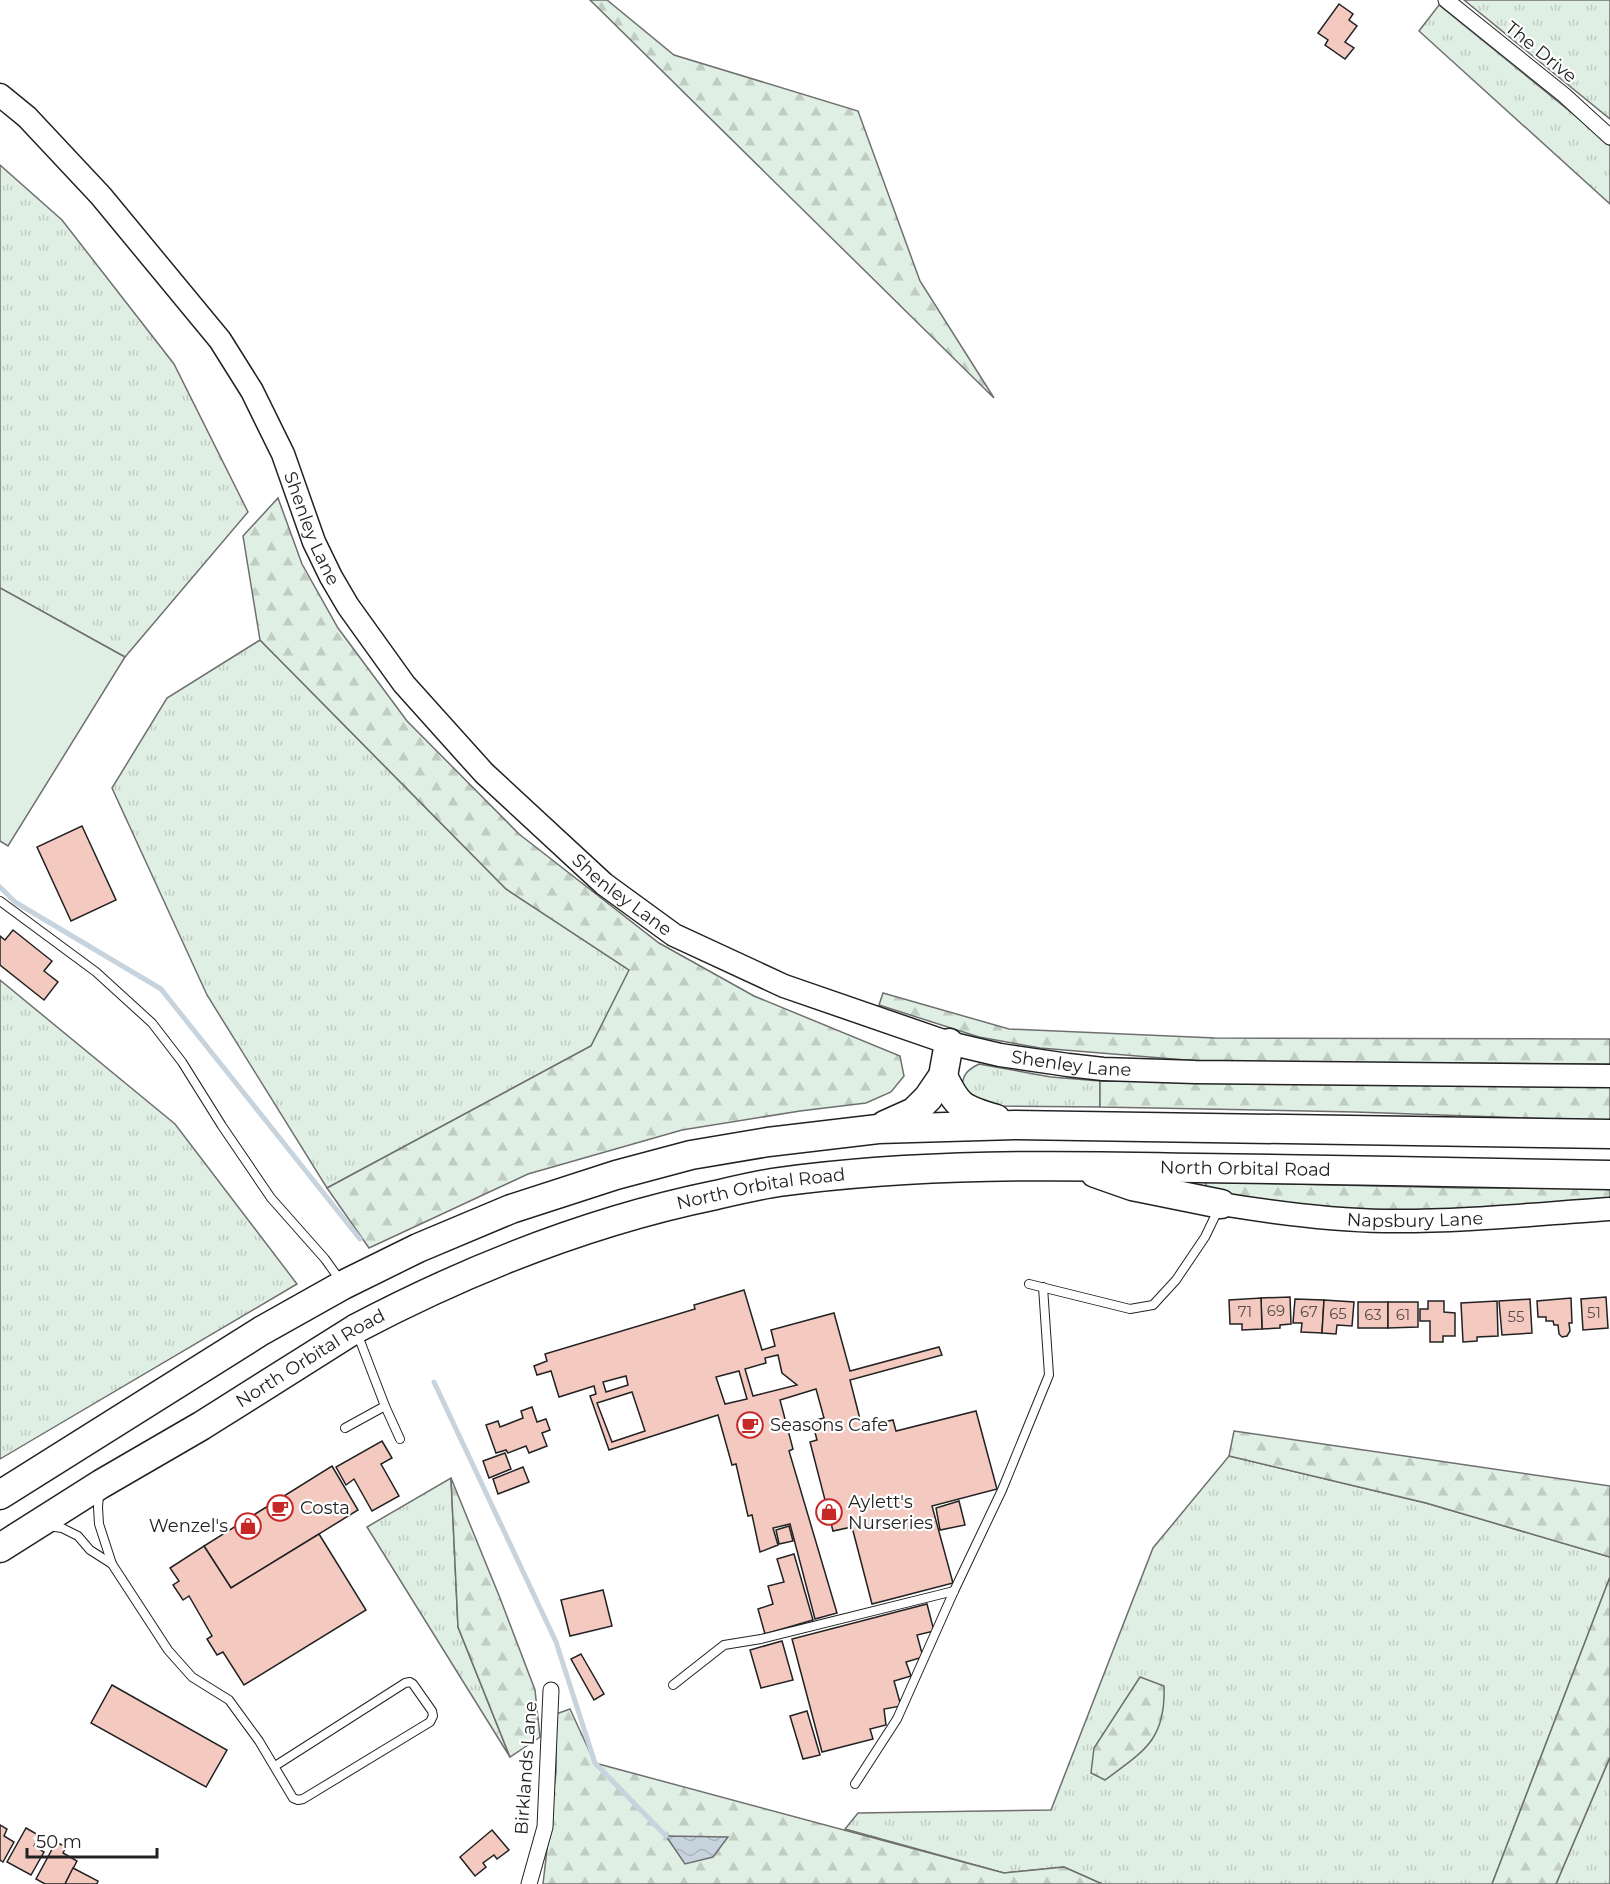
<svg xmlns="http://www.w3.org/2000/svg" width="1610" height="1884" font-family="Montserrat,sans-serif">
  <defs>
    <pattern id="grass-tufts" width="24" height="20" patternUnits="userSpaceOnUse" patternTransform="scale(1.5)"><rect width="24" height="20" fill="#e0efe3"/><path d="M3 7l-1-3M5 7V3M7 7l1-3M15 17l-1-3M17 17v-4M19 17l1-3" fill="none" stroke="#c0cdc2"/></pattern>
    <pattern id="forest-firs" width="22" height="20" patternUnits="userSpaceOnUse" patternTransform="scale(1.5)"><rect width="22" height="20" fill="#e0efe3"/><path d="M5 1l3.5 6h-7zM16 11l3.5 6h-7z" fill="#c0cdc2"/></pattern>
    <pattern id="water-waves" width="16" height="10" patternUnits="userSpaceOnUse" patternTransform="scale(1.5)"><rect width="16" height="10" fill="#c7d3dd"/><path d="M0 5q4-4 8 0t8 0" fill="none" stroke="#abb5bd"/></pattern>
  </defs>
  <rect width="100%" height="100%" fill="#fff"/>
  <!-- grass -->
  <g fill="url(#grass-tufts)" stroke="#6f6f6f" stroke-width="1.5">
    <path d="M1464,0H1610V119Z"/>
    <path d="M1439,5L1588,126L1610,146V204L1419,31Z"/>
    <path d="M0,165L62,220L174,364L248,512L125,657L0,588Z"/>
    <path d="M260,640L506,889L630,970L591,1046L327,1188L207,995L112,788L167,698Z"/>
    <path d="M0,980L175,1124L297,1284L0,1459Z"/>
    <path d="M979,1064L1051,1077L1100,1081V1107L999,1106L980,1103L962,1089C962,1075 967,1070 979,1064Z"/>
    <path d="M1229,1456L1426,1503L1610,1557V1577L1492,1884H1102L1064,1867L1004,1873L845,1829L858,1813L1051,1810L1153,1548Z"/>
    <path d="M451,1478L458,1627L510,1757L367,1527Z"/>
    <path d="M1610,1757V1884H1556Z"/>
  </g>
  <!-- forest -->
  <g fill="url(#forest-firs)" stroke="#6f6f6f" stroke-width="1.5">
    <path d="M590,0H607L674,55L858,111L920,281L994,398Z"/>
    <path d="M278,498L302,564L338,628L407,721L519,834L659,943L754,996L900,1056L904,1076L891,1092L866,1103L800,1111L682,1130L528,1174L369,1248L327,1188L591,1046L629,970L506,889L260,640L243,536Z"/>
    <path d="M883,993L1009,1029L1215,1038L1610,1039V1064L1210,1062L1040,1048L979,1037L879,1005Z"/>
    <path d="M1100,1081L1610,1084V1121L1355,1112L1100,1107Z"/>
    <path d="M1206,1182L1464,1188H1610V1202L1356,1213L1206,1194Z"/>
    <path d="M1234,1431L1610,1486V1557L1426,1503L1229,1456Z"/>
    <path d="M451,1478L500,1598L535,1690L540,1737L510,1757L458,1627Z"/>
    <path d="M1610,1577V1757L1556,1884H1492Z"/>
    <path d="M1140,1677L1164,1686C1166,1740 1144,1751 1105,1780L1091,1773L1094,1748Z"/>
    <path d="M570,1709L595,1763L1004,1873L1064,1867L1102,1884H543L556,1772V1714Z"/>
  </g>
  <!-- garden -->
  <path fill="#e0efe3" stroke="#6f6f6f" stroke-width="1.5" d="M0,588L125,657L8,846L0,841Z"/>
  <!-- water -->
  <path fill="url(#water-waves)" stroke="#6f6f6f" stroke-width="1.5" d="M666,1836L728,1837L713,1857L685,1864Z"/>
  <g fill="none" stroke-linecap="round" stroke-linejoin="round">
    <!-- stream -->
    <g stroke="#c7d3dd" stroke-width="5">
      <path d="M0,887L15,902L161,989L360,1239"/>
      <path d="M434,1382L556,1642L595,1763L666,1836"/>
    </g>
  </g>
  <!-- building -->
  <g fill="#f3c9c0" stroke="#222" stroke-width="1.5" fill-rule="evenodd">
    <path d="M1339,4L1353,14L1349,20L1357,26L1345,42L1354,48L1345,59L1325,45L1328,40L1318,33Z"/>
    <path d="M82,826L116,900L71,921L37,847Z"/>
    <path d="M13,930L52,961L44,971L58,982L44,1000L0,965V936L5,940Z"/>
    <path d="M744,1290L762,1350L775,1346L771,1330L834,1313L850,1371L939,1347L942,1355L850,1380L862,1427L893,1420L896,1431L976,1411L997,1489L932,1506L953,1583L872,1604L852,1527L833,1531L810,1442L817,1440L812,1421L824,1418L816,1389L780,1400L793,1449L789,1451L837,1613L815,1619L790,1524L773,1528L778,1545L760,1552L752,1515L748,1516L736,1464L732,1465L718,1415L609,1450L590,1396L596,1394L594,1386L559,1397L551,1371L537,1375L534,1366L547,1361L545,1354L695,1309L694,1305ZM778,1355L782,1373L797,1385L753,1396L745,1369L766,1363L765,1358ZM739,1371L747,1399L725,1404L716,1377ZM626,1376L628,1385L606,1392L603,1382ZM632,1392L645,1431L612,1442L597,1403Z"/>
    <path d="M1290,1297L1291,1324L1280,1325V1328L1262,1329L1261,1298Z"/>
    <path d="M1606,1297L1608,1328L1583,1330L1581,1299Z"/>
    <path d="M1261,1298L1262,1329L1242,1330V1324H1230L1229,1300Z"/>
    <path d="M1571,1298L1572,1323H1569L1570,1331L1567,1336L1562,1337L1559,1334L1558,1325H1554L1553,1321H1546V1317H1538L1537,1301Z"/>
    <path d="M1295,1299L1324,1300L1322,1333L1301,1332L1302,1323H1293Z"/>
    <path d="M1530,1299L1532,1333L1502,1335L1499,1301Z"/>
    <path d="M1324,1300L1354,1302L1352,1326L1337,1325L1336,1334L1322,1333Z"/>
    <path d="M1428,1301H1444V1312L1455,1313V1336H1443V1342H1430V1321H1420V1309H1428Z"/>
    <path d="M1497,1301L1498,1336L1477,1337V1341L1463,1342L1461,1303Z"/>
    <rect x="1358" y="1302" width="30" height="26"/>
    <path d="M1388,1302H1418V1327L1388,1328Z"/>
    <path d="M532,1407L537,1422L546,1419L550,1430L542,1433L547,1446L529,1453L526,1446L508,1453L506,1450L496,1453L486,1425L498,1421L500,1427L523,1418L521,1411Z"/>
    <path d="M382,1441L392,1458L381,1464L399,1496L372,1511L354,1479L346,1485L336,1467Z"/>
    <path d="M505,1453L511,1469L489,1478L483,1461Z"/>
    <path d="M332,1466L358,1510L231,1588L204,1546Z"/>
    <path d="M523,1467L529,1482L498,1494L493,1479Z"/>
    <path d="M959,1501L965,1525L940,1530L936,1508Z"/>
    <path d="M789,1526L793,1541L779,1544L776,1530Z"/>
    <path d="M319,1534L366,1610L244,1685L223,1652L217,1655L207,1639L212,1636L189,1596L183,1600L173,1585L179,1581L170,1568L204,1546L231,1588Z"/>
    <path d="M794,1554L813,1620L765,1634L758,1609L773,1604L768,1586L784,1582L777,1559Z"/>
    <path d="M603,1590L612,1626L570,1636L561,1600Z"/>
    <path d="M927,1604L934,1631L917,1635L923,1657L906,1662L911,1676L894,1681L901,1706L884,1709L886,1725L870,1729L873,1739L822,1752L792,1639Z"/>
    <path d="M782,1641L793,1680L761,1688L750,1650Z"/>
    <path d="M581,1654L604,1694L594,1700L571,1659Z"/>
    <path d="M112,1685L227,1750L206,1787L91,1723Z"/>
    <path d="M807,1711L820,1755L803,1759L790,1716Z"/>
    <path d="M0,1825L7,1829L4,1836L14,1842L3,1862L0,1860Z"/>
    <path d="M26,1828L40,1836L34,1846L44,1852L31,1875L7,1862Z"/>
    <path d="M492,1830L509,1850L497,1859L494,1855L483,1863L486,1867L475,1876L460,1857Z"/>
    <path d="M56,1842L66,1847L63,1853L77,1861L65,1884H45L36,1879Z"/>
    <path d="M73,1868L98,1881L97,1884H65Z"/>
  </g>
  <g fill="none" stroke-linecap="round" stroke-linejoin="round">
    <!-- lane casing -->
    <g stroke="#222" stroke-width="10">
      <g id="lane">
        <path d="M0,901L96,972L152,1023L182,1062L222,1126L271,1198L325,1259L340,1280"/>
        <path d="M1029,1284L1130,1309L1153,1305L1176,1280L1205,1237L1219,1208"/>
        <path d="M357,1333L385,1406L400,1439"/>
        <path d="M345,1428L385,1406"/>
        <path d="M99,1495L98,1507L99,1524L112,1564L168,1650L192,1677L229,1700L259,1741L293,1798L298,1800L303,1799L430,1722L433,1716L432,1711L413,1684L410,1682L405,1683L275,1766"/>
        <path d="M48,1526L62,1528L78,1536L90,1550L112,1564"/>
        <path d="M673,1685L724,1645L761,1639L954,1591"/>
        <path d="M855,1784L897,1719L954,1591L1002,1490L1049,1375L1043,1287"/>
      </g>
    </g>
    <!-- street casing -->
    <g stroke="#222" stroke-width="17">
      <g id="street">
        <path d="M1446,0L1564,95L1610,137"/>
        <path d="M529,1884L545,1827L551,1690"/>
      </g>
    </g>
    <!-- secondary casing -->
    <g stroke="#222" stroke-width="25">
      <g id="secondary">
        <path id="s1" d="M0,95L27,117L101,196L220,340L252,391L283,454L314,542L331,577L348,606L404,684L484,773L604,884L674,935L784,986L949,1043L1000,1055L1068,1065L1103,1069L1195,1072L1610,1076"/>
        <path id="s2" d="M1221,1204C1276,1213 1330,1220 1385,1221C1460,1222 1535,1214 1610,1209"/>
      </g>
    </g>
    <!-- highway casing -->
    <g stroke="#222" stroke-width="31">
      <g id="highway">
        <path d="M943,1076C958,1108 963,1109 996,1119"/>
        <path d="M885,1125L914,1112L928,1098L943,1076L949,1043"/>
        <path d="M1095,1173L1132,1186L1221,1204"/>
        <path d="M0,1495L261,1331L343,1285L418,1248L511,1209L616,1175L691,1155L768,1142L878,1129L1015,1125L1610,1134"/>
        <path id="s3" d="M0,1548L101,1484L201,1426L355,1329C469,1269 589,1221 716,1195C737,1190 758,1185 779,1182C918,1163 1058,1165 1198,1168C1335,1170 1473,1172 1610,1175"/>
      </g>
    </g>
    <!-- lane -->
    <use href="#lane" stroke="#fff" stroke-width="8"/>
    <!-- street -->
    <use href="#street" stroke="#fff" stroke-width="15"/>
    <!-- secondary -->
    <use href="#secondary" stroke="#fff" stroke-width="22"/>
    <!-- highway -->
    <use href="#highway" stroke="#fff" stroke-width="28"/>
  </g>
  <!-- icons -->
  <defs>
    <g id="cafe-ring" transform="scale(1.35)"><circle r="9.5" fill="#fff" stroke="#c62828" stroke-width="1.5"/><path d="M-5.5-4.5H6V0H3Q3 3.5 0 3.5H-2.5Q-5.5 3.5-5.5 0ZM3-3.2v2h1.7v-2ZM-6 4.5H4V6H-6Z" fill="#c62828"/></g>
    <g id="shop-ring" transform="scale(1.35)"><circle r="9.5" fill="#fff" stroke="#c62828" stroke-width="1.5"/><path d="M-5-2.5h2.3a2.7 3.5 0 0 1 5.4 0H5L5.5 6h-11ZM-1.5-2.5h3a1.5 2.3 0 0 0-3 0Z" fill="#c62828"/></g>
  </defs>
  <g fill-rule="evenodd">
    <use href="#cafe-ring" x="750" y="1425"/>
    <use href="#cafe-ring" x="280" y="1508"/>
    <use href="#shop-ring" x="829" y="1512"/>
    <use href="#shop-ring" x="248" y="1526"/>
  </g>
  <g text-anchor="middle" stroke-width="4.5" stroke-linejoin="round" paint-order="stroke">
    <!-- number labels -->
    <g font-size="15" fill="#564c4a">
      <text x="1276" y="1316">69</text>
      <text x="1245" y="1317">71</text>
      <text x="1309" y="1317">67</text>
      <text x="1594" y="1318">51</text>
      <text x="1338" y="1319">65</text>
      <text x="1373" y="1320">63</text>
      <text x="1403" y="1320">61</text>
      <text x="1516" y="1322">55</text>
    </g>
    <!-- street labels -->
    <g font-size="18" fill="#222" stroke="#fff">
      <text transform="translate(1541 52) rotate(39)" y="6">The Drive</text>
      <text dy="6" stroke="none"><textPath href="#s1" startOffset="540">Shenley Lane</textPath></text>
      <text dy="6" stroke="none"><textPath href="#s1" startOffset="1026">Shenley Lane</textPath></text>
      <text dy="6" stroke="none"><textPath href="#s1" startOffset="1512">Shenley Lane</textPath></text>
      <text dy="6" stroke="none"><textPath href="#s3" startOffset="1335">North Orbital Road</textPath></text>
      <text dy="6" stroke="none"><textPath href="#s3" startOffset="849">North Orbital Road</textPath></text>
      <text dy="6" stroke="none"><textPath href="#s2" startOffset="195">Napsbury Lane</textPath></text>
      <text dy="6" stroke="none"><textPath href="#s3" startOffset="364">North Orbital Road</textPath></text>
      <text transform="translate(526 1768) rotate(-86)" y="6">Birklands Lane</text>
    </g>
    <!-- poi labels -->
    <g font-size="18" fill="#222" stroke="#fff" text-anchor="start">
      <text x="770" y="1431">Seasons Cafe</text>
      <text x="848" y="1508">Aylett's<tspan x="848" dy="21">Nurseries</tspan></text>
      <text x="300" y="1514">Costa</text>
      <text x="228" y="1532" text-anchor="end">Wenzel's</text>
    </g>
  </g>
  <!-- scale -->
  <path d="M27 1848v9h130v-9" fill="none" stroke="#222222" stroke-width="3"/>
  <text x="36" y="1848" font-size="18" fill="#222222" stroke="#ffffff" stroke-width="4.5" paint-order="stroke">50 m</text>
</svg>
